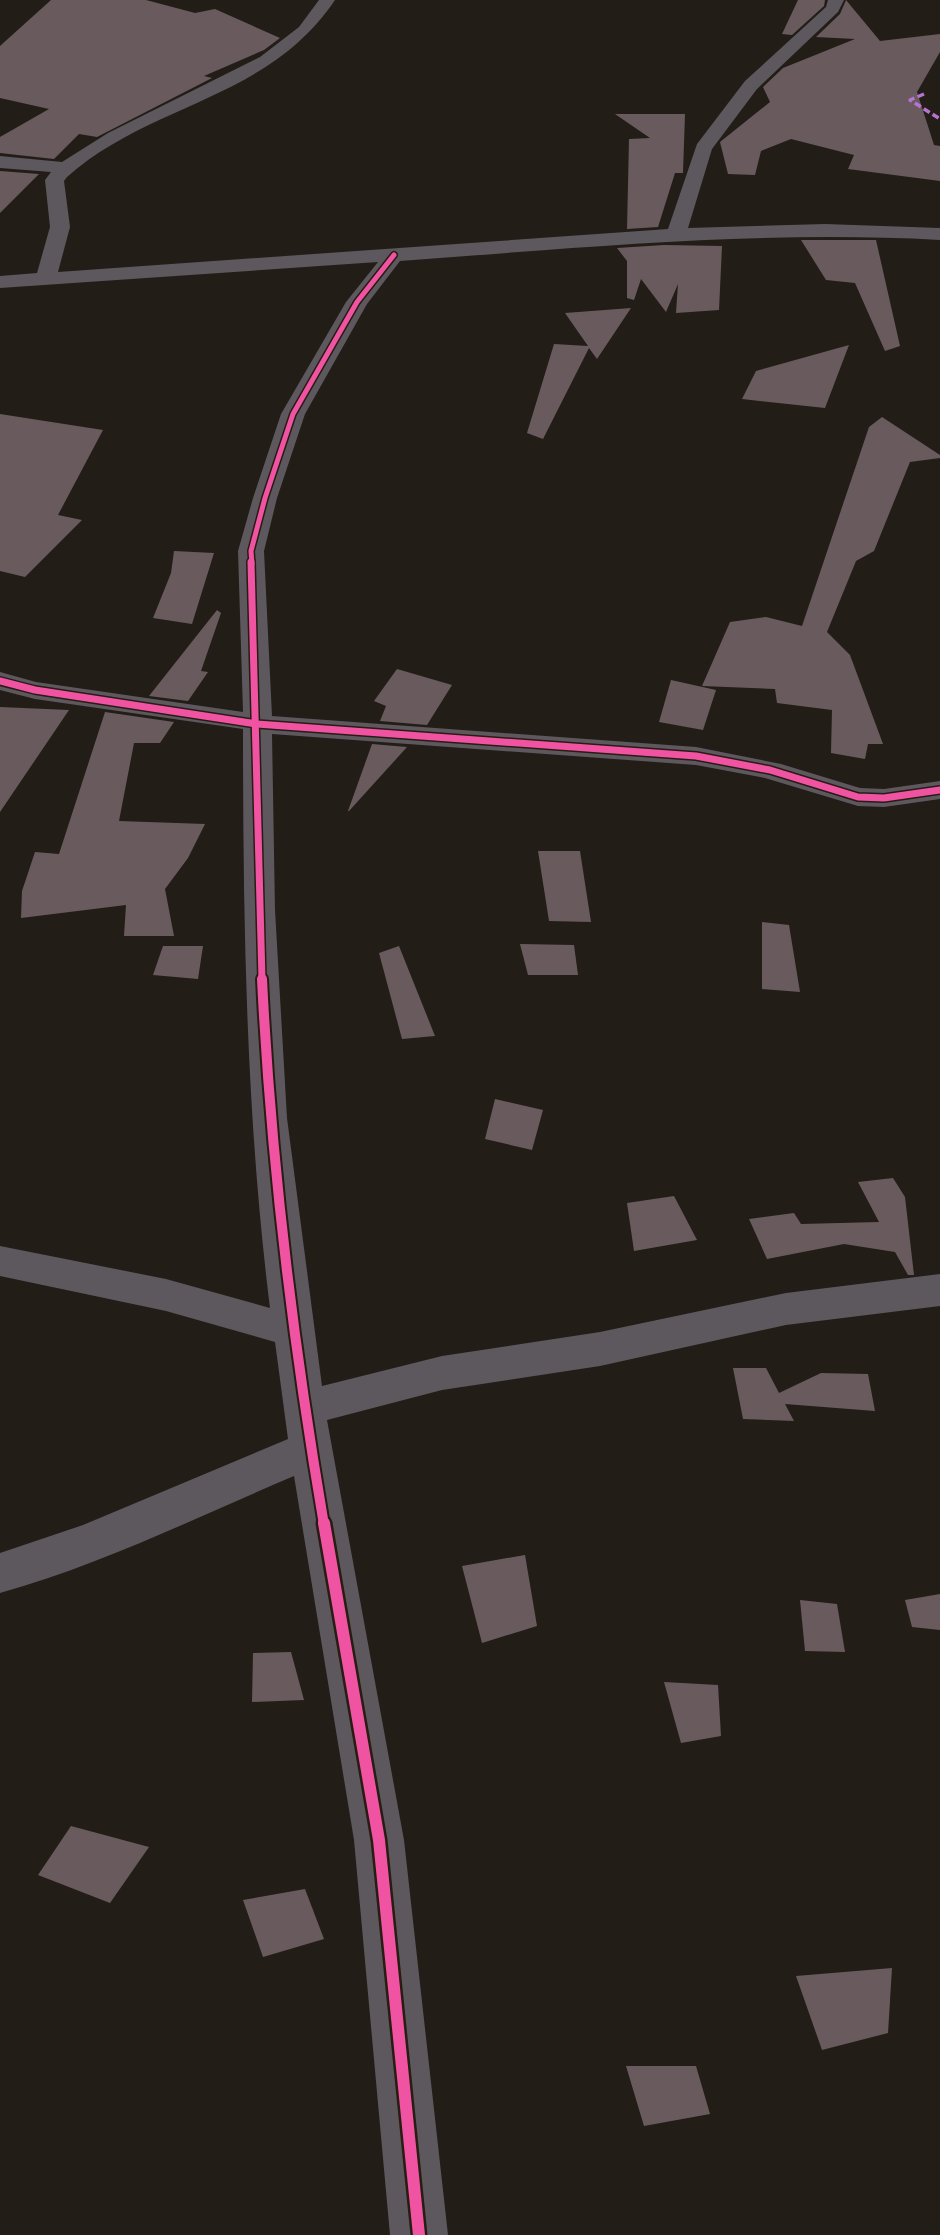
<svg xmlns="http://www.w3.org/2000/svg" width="940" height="2235" font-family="Quicksand,sans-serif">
  <rect width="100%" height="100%" fill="#231d18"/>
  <!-- building -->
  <g fill="#695b5d">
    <path d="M51,0H146L195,13L215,9L280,38L264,50L204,76L212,78L97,137L79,134L54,159L0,153V137L49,109L0,98V46Z"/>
    <path d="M798,0H825L824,6L792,35L782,34Z"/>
    <path d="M846,0L880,41L940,34V52L917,92L934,145L940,146V181L848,169L854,155L791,139L761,151L755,175L728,174L720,142L770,102L763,87L783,68L855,39L816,37L840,14Z"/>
    <path d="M615,114H685L683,173H675L658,227L627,229L629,139L650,138Z"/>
    <path d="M0,171L39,174L0,213Z"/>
    <path d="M801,240H876L900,346L885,351L855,283L826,280Z"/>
    <path d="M664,245L722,246L719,310L676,313L678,284L666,312L641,279L634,300L627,298V261L617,248Z"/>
    <path d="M631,308L597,359L589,348L543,439L527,433L554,344L588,346L565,313Z"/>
    <path d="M849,345L825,408L742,399L756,371Z"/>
    <path d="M0,414L103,430L58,515L82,520L25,577L0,571Z"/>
    <path d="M882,417L940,455V458L910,462L874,551L856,561L827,632L850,655L883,744H868L865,759L831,753L832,710L777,703L775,689L702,686L730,622L766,617L802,626L869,427Z"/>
    <path d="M174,551L214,553L192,624L153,618L171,573Z"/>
    <path d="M217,610L221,613L201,671L208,672L188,701L149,696Z"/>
    <path d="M397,669L452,685L427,725L380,721L386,706L374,701Z"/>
    <path d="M671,680L716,690L703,730L659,722Z"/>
    <path d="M0,707L69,710L0,812Z"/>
    <path d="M105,712L174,722L160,743H134L119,821L205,824L188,858L165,889L174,936H124L126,905L21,918L22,891L35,852L59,854Z"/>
    <path d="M372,744L407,747L349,811H348Z"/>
    <path d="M538,851H580L591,922L549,921Z"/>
    <path d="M762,922L789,925L800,992L762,989Z"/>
    <path d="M520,944L574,945L578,975H528Z"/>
    <path d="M163,946H203L198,979L153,975Z"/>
    <path d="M399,946L435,1036L402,1039L379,953Z"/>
    <path d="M495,1099L543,1110L532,1150L485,1139Z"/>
    <path d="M893,1178L905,1197L914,1275H908L895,1252L844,1244L767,1259L749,1219L794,1213L801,1224L879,1222L858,1182Z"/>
    <path d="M674,1196L697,1240L634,1251L627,1203Z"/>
    <path d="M733,1368H766L779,1393L821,1373L868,1374L875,1411L785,1404L794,1421L743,1419Z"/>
    <path d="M525,1555L537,1626L482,1643L462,1566Z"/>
    <path d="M940,1594V1630L912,1627L905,1600Z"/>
    <path d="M800,1600L837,1604L845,1652L805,1651Z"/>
    <path d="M291,1652L304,1700L252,1702L253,1653Z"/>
    <path d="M664,1682L718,1685L721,1736L681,1743Z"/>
    <path d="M71,1826L149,1847L110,1903L38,1875Z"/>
    <path d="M305,1889L324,1939L263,1957L243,1900Z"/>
    <path d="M892,1968L888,2033L822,2050L796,1976Z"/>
    <path d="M626,2066H696L710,2114L644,2126Z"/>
  </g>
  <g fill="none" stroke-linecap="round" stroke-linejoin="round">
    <!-- street -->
    <path fill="#5c585d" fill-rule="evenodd" d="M319,0H335C267,101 151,102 67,177L64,181L70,227L58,272L668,229L697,144L745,81L826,7L828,0H844L838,12L757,89L712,149L688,228L825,224L940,228V240C759,230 580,248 400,261L367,304L305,414L277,498L264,551L272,716L696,747L781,764L860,788L884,789L940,781V799L884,807L858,806L765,778L696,765L272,734L275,910L287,1118L322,1386L442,1356L600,1332L786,1293L940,1274V1306L786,1325L600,1366L442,1390L327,1420L404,1840L448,2235H390L354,1840L294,1476C197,1517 101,1565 0,1593V1553L83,1525L288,1439L275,1342L166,1311L0,1276V1246L166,1279L270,1308C246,1116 243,923 243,729L35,699L0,690V672L36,682L243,712L238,551L253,498L281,414L346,302L378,262L0,288V276L37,273L50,227L45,180L51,172L0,168V156L62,162L108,133L260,57L299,27Z"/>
    <!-- quiet -->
    <path stroke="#b673d3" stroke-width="3.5" stroke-dasharray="7 3.5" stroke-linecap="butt" d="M924,94L910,100L940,119"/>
    <!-- cycleway-far3 casing -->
    <g stroke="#281c13" stroke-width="8">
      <path id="cycleway-far3" d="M252,564L251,551L265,498L293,414L357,302L394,255"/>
    </g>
    <!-- cycleway-far2 casing -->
    <g stroke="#281c13" stroke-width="10">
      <g id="cycleway-far2">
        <path d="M251,562L262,980"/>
        <path d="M0,681L35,690L257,724L696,756L770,770L858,797L884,798L940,790"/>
      </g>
    </g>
    <!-- cycleway-far1 casing -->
    <g stroke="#281c13" stroke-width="14">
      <path id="cycleway-far1" d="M262,979C271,1163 293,1343 324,1525"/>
    </g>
    <!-- cycleway casing -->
    <g stroke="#281c13" stroke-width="17">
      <path id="cycleway" d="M324,1523L379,1840L419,2235"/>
    </g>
    <!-- cycleway-far3 -->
    <use href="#cycleway-far3" stroke="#f153a3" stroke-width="5"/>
    <!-- cycleway-far2 -->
    <use href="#cycleway-far2" stroke="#f153a3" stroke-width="7"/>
    <!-- cycleway-far1 -->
    <use href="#cycleway-far1" stroke="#f153a3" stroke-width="10"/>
    <!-- cycleway -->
    <use href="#cycleway" stroke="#f153a3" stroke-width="12"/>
  </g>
</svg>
